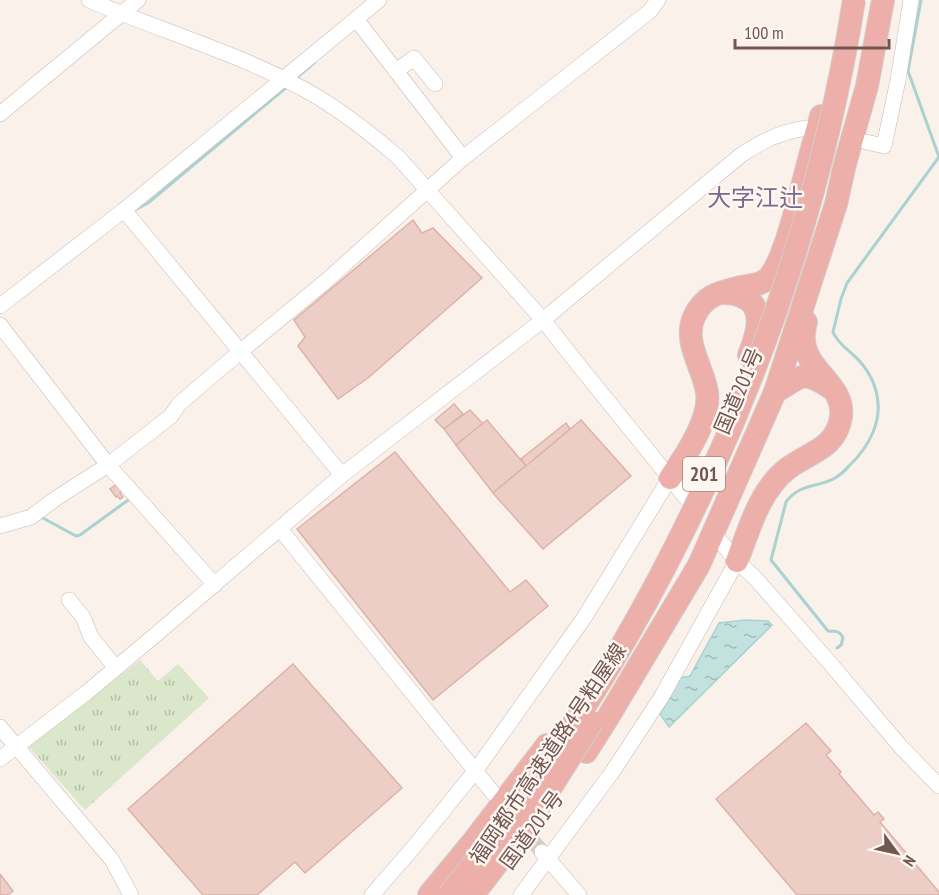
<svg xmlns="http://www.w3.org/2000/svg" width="939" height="895" font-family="'PT Sans Narrow','Noto Sans JP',sans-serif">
  <defs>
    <pattern id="grass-tufts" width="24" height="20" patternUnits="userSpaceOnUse" patternTransform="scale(1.5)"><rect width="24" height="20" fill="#dbe7cb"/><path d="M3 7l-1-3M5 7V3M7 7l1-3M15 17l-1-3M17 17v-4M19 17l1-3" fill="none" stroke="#b6bea7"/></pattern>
    <pattern id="water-ripples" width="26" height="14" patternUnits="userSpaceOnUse" patternTransform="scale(1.5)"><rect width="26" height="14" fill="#c2e2e0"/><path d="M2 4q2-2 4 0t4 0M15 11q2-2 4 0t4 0" fill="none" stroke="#a2bab8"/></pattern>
  </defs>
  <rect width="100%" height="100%" fill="#faf1eb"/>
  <!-- grass -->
  <path fill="url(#grass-tufts)" d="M140,660L158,681L178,664L209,698L85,810L29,747Z"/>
  <!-- water -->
  <path fill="url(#water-ripples)" stroke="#a9d2d1" stroke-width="1.5" d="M745,620L768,621L772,625L669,727L660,714L680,678L690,676L719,623Z"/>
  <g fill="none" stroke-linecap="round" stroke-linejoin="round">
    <!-- stream -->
    <g stroke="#a9d2d1" stroke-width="3">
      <path d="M295,79L315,62"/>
      <path d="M135,210L148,203L288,86"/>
      <path d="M41,517L76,536L80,535L131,498"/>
      <path d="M837,648L841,645L843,638C840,631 836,631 828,631L771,560L786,502C800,483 817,488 835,478C840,475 845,471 849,466C869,447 884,420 876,391C872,376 863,363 851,353C844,346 837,342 833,332L841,299L847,283L939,157L908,71L921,0"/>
    </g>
  </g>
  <!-- building -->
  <g fill="#eccec6" stroke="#ddb3a9" stroke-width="1.5">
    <path d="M413,220L422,233L433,228L482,278L368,378L338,399L298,346L305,337L294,320Z"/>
    <path d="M454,404L463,414L444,429L435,420Z"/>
    <path d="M470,410L483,424L456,445L444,429Z"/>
    <path d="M487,420L526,466L493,493L456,445Z"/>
    <path d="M581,420L631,476L543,549L493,493Z"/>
    <path d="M566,423L570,429L526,466L521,459Z"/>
    <path d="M395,452L510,592L526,580L548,606L433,700L297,529Z"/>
    <path d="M117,484L122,491L120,493L123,497L120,499L117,496L116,497L110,489Z"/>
    <path d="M293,664L402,788L305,873L295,862L257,895H203L128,809Z"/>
    <path d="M806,723L831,751L826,755L841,772L839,774L874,815L878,812L884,819L880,822L939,892V895H797L716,799Z"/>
    <path d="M0,874L13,891L7,895H0Z"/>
  </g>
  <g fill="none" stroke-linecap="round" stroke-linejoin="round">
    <!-- minor-tunnel -->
    <path stroke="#d8cac4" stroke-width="15" stroke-dasharray="15 8" stroke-linecap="butt" d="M518,823L542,852"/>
    <!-- minor casing -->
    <g stroke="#cbb9b2" stroke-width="16">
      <g id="minor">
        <path d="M89,0C161,31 241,54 309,92C341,110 370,133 398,157L543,320L581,368L686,498"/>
        <path d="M356,19L463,158"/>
        <path d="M396,71L414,58L435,84"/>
        <path d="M0,114L138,0"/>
        <path d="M866,142L884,146L898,80L911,0"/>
        <path d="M124,210L342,475"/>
        <path d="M0,306L124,210L379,0"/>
        <path d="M0,325L108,465L215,585"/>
        <path d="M0,526L31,517L55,499L108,465L171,416L179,404L241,351L326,281L463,158L650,11L658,0"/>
        <path d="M280,529L493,793"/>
        <path d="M719,540L737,561L756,579L829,662L901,747L939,786"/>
        <path d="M69,600L83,617L91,637L116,668"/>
        <path d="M0,727L112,860L131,895"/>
        <path d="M0,759L86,693L153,637L342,475L543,320L741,155C765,140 777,133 806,128"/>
        <path d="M542,852L579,895"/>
        <path d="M372,895L413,848L476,770L584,618L670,478"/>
        <path d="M521,895L613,771L662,696L737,561"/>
      </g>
    </g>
    <!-- highway casing -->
    <g stroke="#d5cdcb" stroke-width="24">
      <g id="highway">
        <path d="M722,293C729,293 736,294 741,296C767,306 757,335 749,355"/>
        <path d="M775,392C803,376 801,369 831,388"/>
        <path d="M670,478C685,457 711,419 707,392C703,367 683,342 694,317C704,295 720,292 741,287C752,285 763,285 770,276C779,265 782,252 787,239C800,198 809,157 821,116"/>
        <path d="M737,561C749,530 759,491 787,469C809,452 836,449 841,417C846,379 792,369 806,322"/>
        <path d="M586,752L607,719L699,565L775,392L836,204L845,164L867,86L883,0"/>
        <path d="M429,895L472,843L547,745"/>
      </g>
    </g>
    <!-- minor -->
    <use href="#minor" stroke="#fff" stroke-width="15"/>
    <!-- highway -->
    <use href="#highway" stroke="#ecafaa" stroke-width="22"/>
    <!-- highway-bridge casing -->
    <g stroke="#d5cdcb" stroke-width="24" stroke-linecap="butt">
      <g id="highway-bridge">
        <path d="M449,895C658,638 802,328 854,0"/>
        <path d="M473,895L531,819L592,722"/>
      </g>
    </g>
    <!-- highway-bridge -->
    <use href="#highway-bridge" stroke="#ecafaa" stroke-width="22"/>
  </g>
  <g text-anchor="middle" stroke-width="5" stroke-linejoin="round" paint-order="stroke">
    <!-- shield labels -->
    <rect fill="#fdf6f1" stroke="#9c8781" stroke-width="1.5" x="683" y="457" width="42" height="34" rx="4.5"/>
    <g font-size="20" font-weight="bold" fill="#725751">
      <text x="704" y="481">201</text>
    </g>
    <!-- street labels -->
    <g font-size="21" fill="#725751" stroke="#fdf6f1">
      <text transform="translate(739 391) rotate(-67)" y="7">国道201号</text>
      <text transform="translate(548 754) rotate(-56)" y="7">福岡都市高速道路4号粕屋線</text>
      <text transform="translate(532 830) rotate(-54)" y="7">国道201号</text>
    </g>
    <!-- quarter labels -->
    <g font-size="24" fill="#7a698d" stroke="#fdf6f1">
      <text x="755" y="206">大字江辻</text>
    </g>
  </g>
  <!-- north arrow -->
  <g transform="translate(897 853) rotate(123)" stroke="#fdf6f1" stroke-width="4.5" paint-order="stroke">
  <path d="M0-4.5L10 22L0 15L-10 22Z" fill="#725751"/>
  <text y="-9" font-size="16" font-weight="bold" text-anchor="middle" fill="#725751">N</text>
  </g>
  <!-- scale -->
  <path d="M735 39v9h154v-9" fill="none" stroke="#725751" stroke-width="3"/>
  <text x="744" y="39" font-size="18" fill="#725751" stroke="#fdf6f1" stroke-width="4.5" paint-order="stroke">100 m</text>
</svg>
